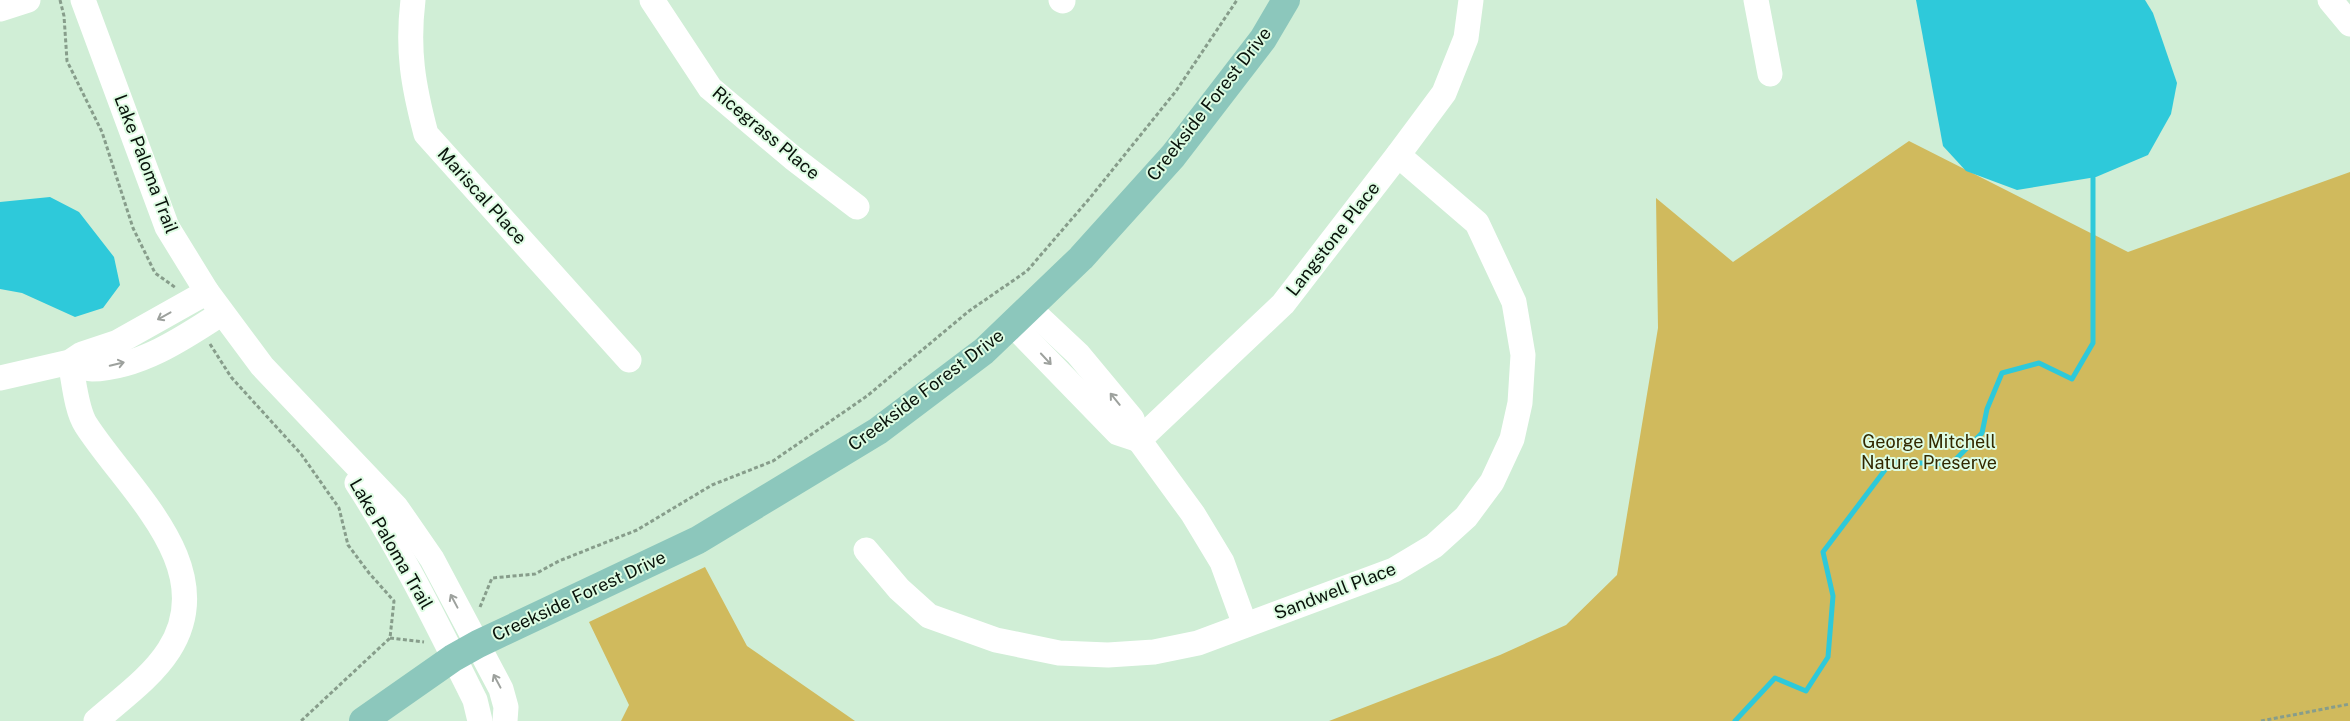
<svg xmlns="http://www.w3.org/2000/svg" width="2350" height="721" font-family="'Public Sans',sans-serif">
  <rect width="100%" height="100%" fill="#d0eed6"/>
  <!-- green -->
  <g fill="#d0ba5d">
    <path d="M1909,141L2128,252L2350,172V721H1329L1500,655L1566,625L1617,575L1658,328L1656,198L1733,262Z"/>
    <path d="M705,567L747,646L855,721H621L629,705L589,622Z"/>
  </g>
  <!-- water -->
  <g fill="#2ec9da">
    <path d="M1916,0H2145L2153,13L2177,83L2171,114L2148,155L2096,177L2017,190L1966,171L1943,146Z"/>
    <path d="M50,197L79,212L114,257L120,285L103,308L75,317L22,293L0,289V202Z"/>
  </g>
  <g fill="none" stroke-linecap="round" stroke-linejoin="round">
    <!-- stream -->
    <path stroke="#2ec9da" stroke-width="5" d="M1735,721L1775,678L1806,691L1828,657L1833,596L1823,552L1891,462L1951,464L1982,433L1987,409L2002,373L2039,363L2072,379L2093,343V178"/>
    <!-- path -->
    <g stroke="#879d8b" stroke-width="3" stroke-dasharray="4 2.5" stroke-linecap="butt">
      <path d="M60,0L64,16L67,61L102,132L133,228L155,273L176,288"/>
      <path d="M210,344L231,377L301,454L339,508L348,545L369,573L394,601L390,638L301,721"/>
      <path d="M480,607L492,578L535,574L559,561L637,530L712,485L773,461L867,396L969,311L1027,271L1089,199L1176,91L1237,0"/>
      <path d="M390,638L424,642"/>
      <path d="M2261,721L2350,704"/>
    </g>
    <!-- minor -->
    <g stroke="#fff" stroke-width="25">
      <path d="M83,0L167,227L207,292L262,366L396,507L432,559L501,689L506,707L505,721"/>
      <path d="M413,0C407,50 413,85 426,134L629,360"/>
      <path d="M652,0L710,88L793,158L857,207"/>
      <path d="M1061,0L1063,1"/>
      <path d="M1756,0L1770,74"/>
      <path d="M2330,0L2350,24"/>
      <path d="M0,9L28,0"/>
      <path d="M1029,308L1078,354L1132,419L1139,440L1193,514L1222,562L1245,625"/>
      <path d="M1012,324L1118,433L1139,440"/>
      <path d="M70,362C74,380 76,410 86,425C127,489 222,567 169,650C151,678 121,699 96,721"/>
      <path d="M70,362C77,365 85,369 92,369C139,368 184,338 222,313"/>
      <path d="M0,378L70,362L82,354L118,342L207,292"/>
      <path d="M1139,440L1283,304L1398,155L1444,93L1466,38L1471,0"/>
      <path d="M357,483C402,552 438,626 475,700L480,721"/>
      <path d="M866,550L899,589L929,616L996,640L1059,653L1108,655L1154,652L1198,643L1394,570L1434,546L1466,517L1492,482L1512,439L1520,403L1523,355L1514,302L1477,223L1398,155"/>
    </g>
    <!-- major -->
    <path stroke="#8cc7bc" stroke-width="28" d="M363,721L453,658L478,644L698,540L878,431L984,351L1081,258L1173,156L1263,39L1286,0"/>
  </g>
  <!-- one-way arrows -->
  <defs><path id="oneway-shaft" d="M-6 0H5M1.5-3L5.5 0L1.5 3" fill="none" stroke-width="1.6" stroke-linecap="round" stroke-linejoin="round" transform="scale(1.25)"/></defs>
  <g stroke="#9da19d">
    <use href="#oneway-shaft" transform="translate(164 316) rotate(151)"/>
    <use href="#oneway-shaft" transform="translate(1046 359) rotate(47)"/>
    <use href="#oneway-shaft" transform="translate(117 364) rotate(-14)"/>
    <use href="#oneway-shaft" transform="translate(1115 399) rotate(-129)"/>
    <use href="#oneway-shaft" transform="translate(454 601) rotate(-118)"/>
    <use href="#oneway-shaft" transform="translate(497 681) rotate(-118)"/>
  </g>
  <g text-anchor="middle" stroke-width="4" stroke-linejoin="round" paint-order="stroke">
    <!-- street labels -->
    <g font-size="18" fill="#09130b" stroke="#defce3">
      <text transform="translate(1209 104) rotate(-52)" y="6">Creekside Forest Drive</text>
      <text transform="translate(766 133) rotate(40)" y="6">Ricegrass Place</text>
      <text transform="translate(146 164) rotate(69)" y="6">Lake Paloma Trail</text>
      <text transform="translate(482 196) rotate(48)" y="6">Mariscal Place</text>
      <text transform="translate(1333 239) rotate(-52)" y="6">Langstone Place</text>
      <text transform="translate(926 390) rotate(-37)" y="6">Creekside Forest Drive</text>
      <text transform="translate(391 544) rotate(60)" y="6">Lake Paloma Trail</text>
      <text transform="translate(1335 591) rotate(-21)" y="6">Sandwell Place</text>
      <text transform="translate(579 596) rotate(-25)" y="6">Creekside Forest Drive</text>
    </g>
    <!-- park labels -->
    <g font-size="18" fill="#322800" stroke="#defce3">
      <text x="1929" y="448">George Mitchell<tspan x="1929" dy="21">Nature Preserve</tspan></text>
    </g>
  </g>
</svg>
